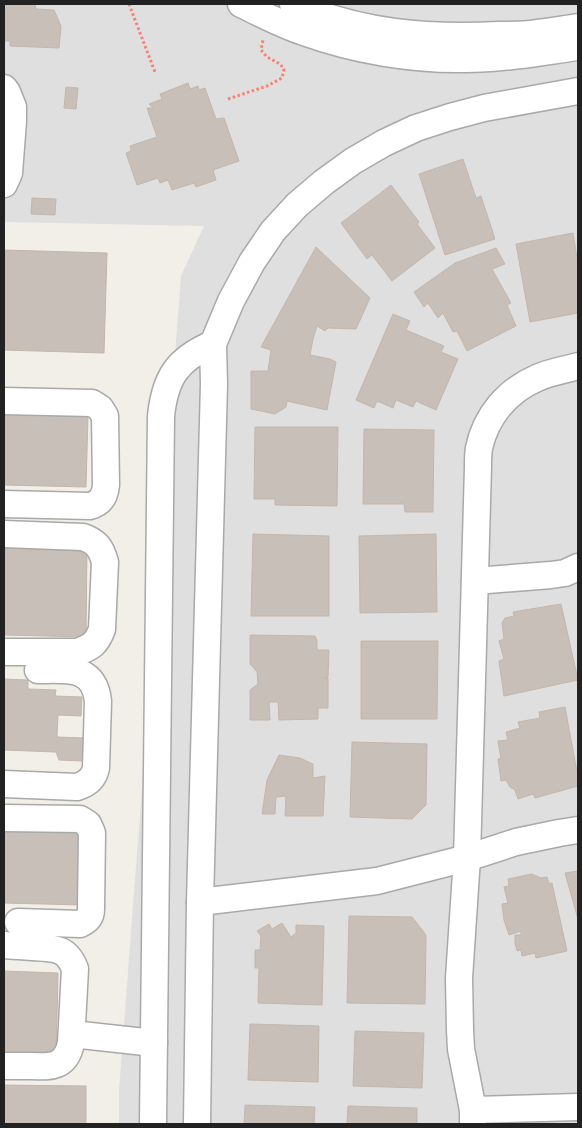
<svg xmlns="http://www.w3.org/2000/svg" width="582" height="1128" font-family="'Exo 2',sans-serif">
  <rect width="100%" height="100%" fill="#f2efe9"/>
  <!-- residential -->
  <path fill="#e0dfdf" d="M4,4H578V1124H119V1090L181,276L204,226L4,222Z"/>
  <!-- building -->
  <g fill="#c7bfb8" stroke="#c4b6ab">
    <path d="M4,4H35L36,9L54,10L61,26L59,48L10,46V41H4Z"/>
    <path d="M188,83L190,89L198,86L199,90L205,88L216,119L224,118L239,161L213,170L216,180L196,187L194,183L172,190L168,180L160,183L158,178L137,185L126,153L131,151L130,146L157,137L147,108H153L149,104L162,99L160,94Z"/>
    <path d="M66,87L78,88L76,109L64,108Z"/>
    <path d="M463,159L476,198L481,196L495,239L445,255L419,174Z"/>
    <path d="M391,185L419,222L417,224L435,248L392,281L372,255L367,259L341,223Z"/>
    <path d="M32,198L56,199L55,215L31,214Z"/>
    <path d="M573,233L578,264V313L530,322L516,244Z"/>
    <path d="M316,247L370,298L356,329L328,328L325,331L317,326L313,339L310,355L330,359L336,362L327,410L287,401L286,407L275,414L251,409V371H268L271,350L261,347Z"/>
    <path d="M496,248L505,264L492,269L511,303L507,305L516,326L467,351L457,331L453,332L443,313L438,318L428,303L424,307L414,292L455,263Z"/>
    <path d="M4,250L107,253L104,353L4,350Z"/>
    <path d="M393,314L410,321L406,330L444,346L441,352L458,359L436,410L416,401L413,407L396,400L393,408L377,401L374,408L356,400Z"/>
    <path d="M4,413L88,415L86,487L4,485Z"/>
    <path d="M255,427H338L337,506L275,505V499H254Z"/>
    <path d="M364,429L434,430L433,512H405L404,504H363Z"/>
    <path d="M253,534L329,536V616H251Z"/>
    <path d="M436,534L437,612L360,613L359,536Z"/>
    <path d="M4,543L87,546L86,637L4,635Z"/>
    <path d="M561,604L578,680L504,696L499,661L504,659L499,641L504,639L502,623L505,618L514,616L513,612Z"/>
    <path d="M250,635L315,636L317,641V650H329L328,677L324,678H328V708H318V719L279,720L278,702H269L270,720H250V690L258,684L257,672L250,664Z"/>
    <path d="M361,641H438L437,719H361Z"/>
    <path d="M4,679L28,680V689L56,690L55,696L82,697L81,716L58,715L57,737L84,738L83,761L59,760L56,752L4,750Z"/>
    <path d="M565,707L578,777V786L535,798L533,794L518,799L515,790L510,787L506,780L501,781L498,759H501L498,741L508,740L506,732L520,728L518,722L540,718L539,712Z"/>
    <path d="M352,742L427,744L426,805L412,819L350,817Z"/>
    <path d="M279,755L300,758L313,764V778L325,776L323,816H285L286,796L276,797L275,814H262L267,780Z"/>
    <path d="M4,826L83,828L81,905L4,903Z"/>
    <path d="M578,871V919L565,873Z"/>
    <path d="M532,874L541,878L547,877L549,884L552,883L567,951L536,958L535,953L522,956L521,950L517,951L515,943V935H521V931L509,935L504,920L502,904L508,903L504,887L509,886L508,879Z"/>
    <path d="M349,916L412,917L426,935L425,1004L347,1003Z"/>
    <path d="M282,923L291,937L296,933V925L324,926L322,1005L258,1003L259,968H255V950H260L261,936L257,931L269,924L272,929Z"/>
    <path d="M4,971L58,973L56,1061L4,1059Z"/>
    <path d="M250,1024L319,1026L318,1082L248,1080Z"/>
    <path d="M355,1031L424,1033L422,1088L353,1086Z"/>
    <path d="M4,1085L86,1086V1124H4Z"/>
    <path d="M245,1105L315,1107L314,1124H244Z"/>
    <path d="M348,1106L417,1108V1124H347Z"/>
  </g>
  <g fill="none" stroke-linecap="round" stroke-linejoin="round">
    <!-- minor casing -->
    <g stroke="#a9a9a9" stroke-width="29">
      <g id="minor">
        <path d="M241,4C262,14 282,25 304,32C354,50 412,60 465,59C503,59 541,52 578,47"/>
        <path d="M293,4C359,33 428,39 499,35C511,35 524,35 537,33C551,32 564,29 578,27"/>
        <path d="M4,88L7,92L13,107V121L9,173L4,184"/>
        <path d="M4,401L92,403L100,408L105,416L106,485C105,496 101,503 90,506L4,504"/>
        <path d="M4,534L83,537C97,542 101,548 105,562L102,629C97,643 91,648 77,652H4"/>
        <path d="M475,581L551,575L565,573L578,567"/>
        <path d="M4,784L77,787C87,784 94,778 96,768L98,701C94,665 66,670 38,670"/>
        <path d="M4,818L80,819L88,824L92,833L91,909C91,917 88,920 80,924L18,922"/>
        <path d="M200,902L377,881L467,858L516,842L559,833L578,830"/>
        <path d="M4,945C13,946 23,946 32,947C53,948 67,947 75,969L71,1043C66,1067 52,1067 32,1066C22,1066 13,1066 4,1066"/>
        <path d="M72,1034L154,1043"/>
        <path d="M473,1110L578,1107"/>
        <path d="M153,1124L161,416C165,378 177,359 213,344"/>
        <path d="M197,1124L200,902L214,384L213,344L231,301L252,262L273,231L297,205L324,182L353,161L384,143L416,128L450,117L484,108L578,91"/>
        <path d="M473,1124V1110L461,1049L460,1030L459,978L467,858L478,467C478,461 478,454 479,448C486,416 507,391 537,378C549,372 565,370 578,366"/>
      </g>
    </g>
    <!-- path -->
    <g stroke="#fa8072" stroke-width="3" stroke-dasharray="2.5 2.5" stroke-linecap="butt">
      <path d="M129,4L155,72"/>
      <path d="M228,99L267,86L282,78L284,69L280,64L267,57L261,50L263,40"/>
    </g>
    <!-- minor -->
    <use href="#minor" stroke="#fff" stroke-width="26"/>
  </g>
  <!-- border -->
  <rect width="582" height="1128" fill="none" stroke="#222222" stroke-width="10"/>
</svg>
